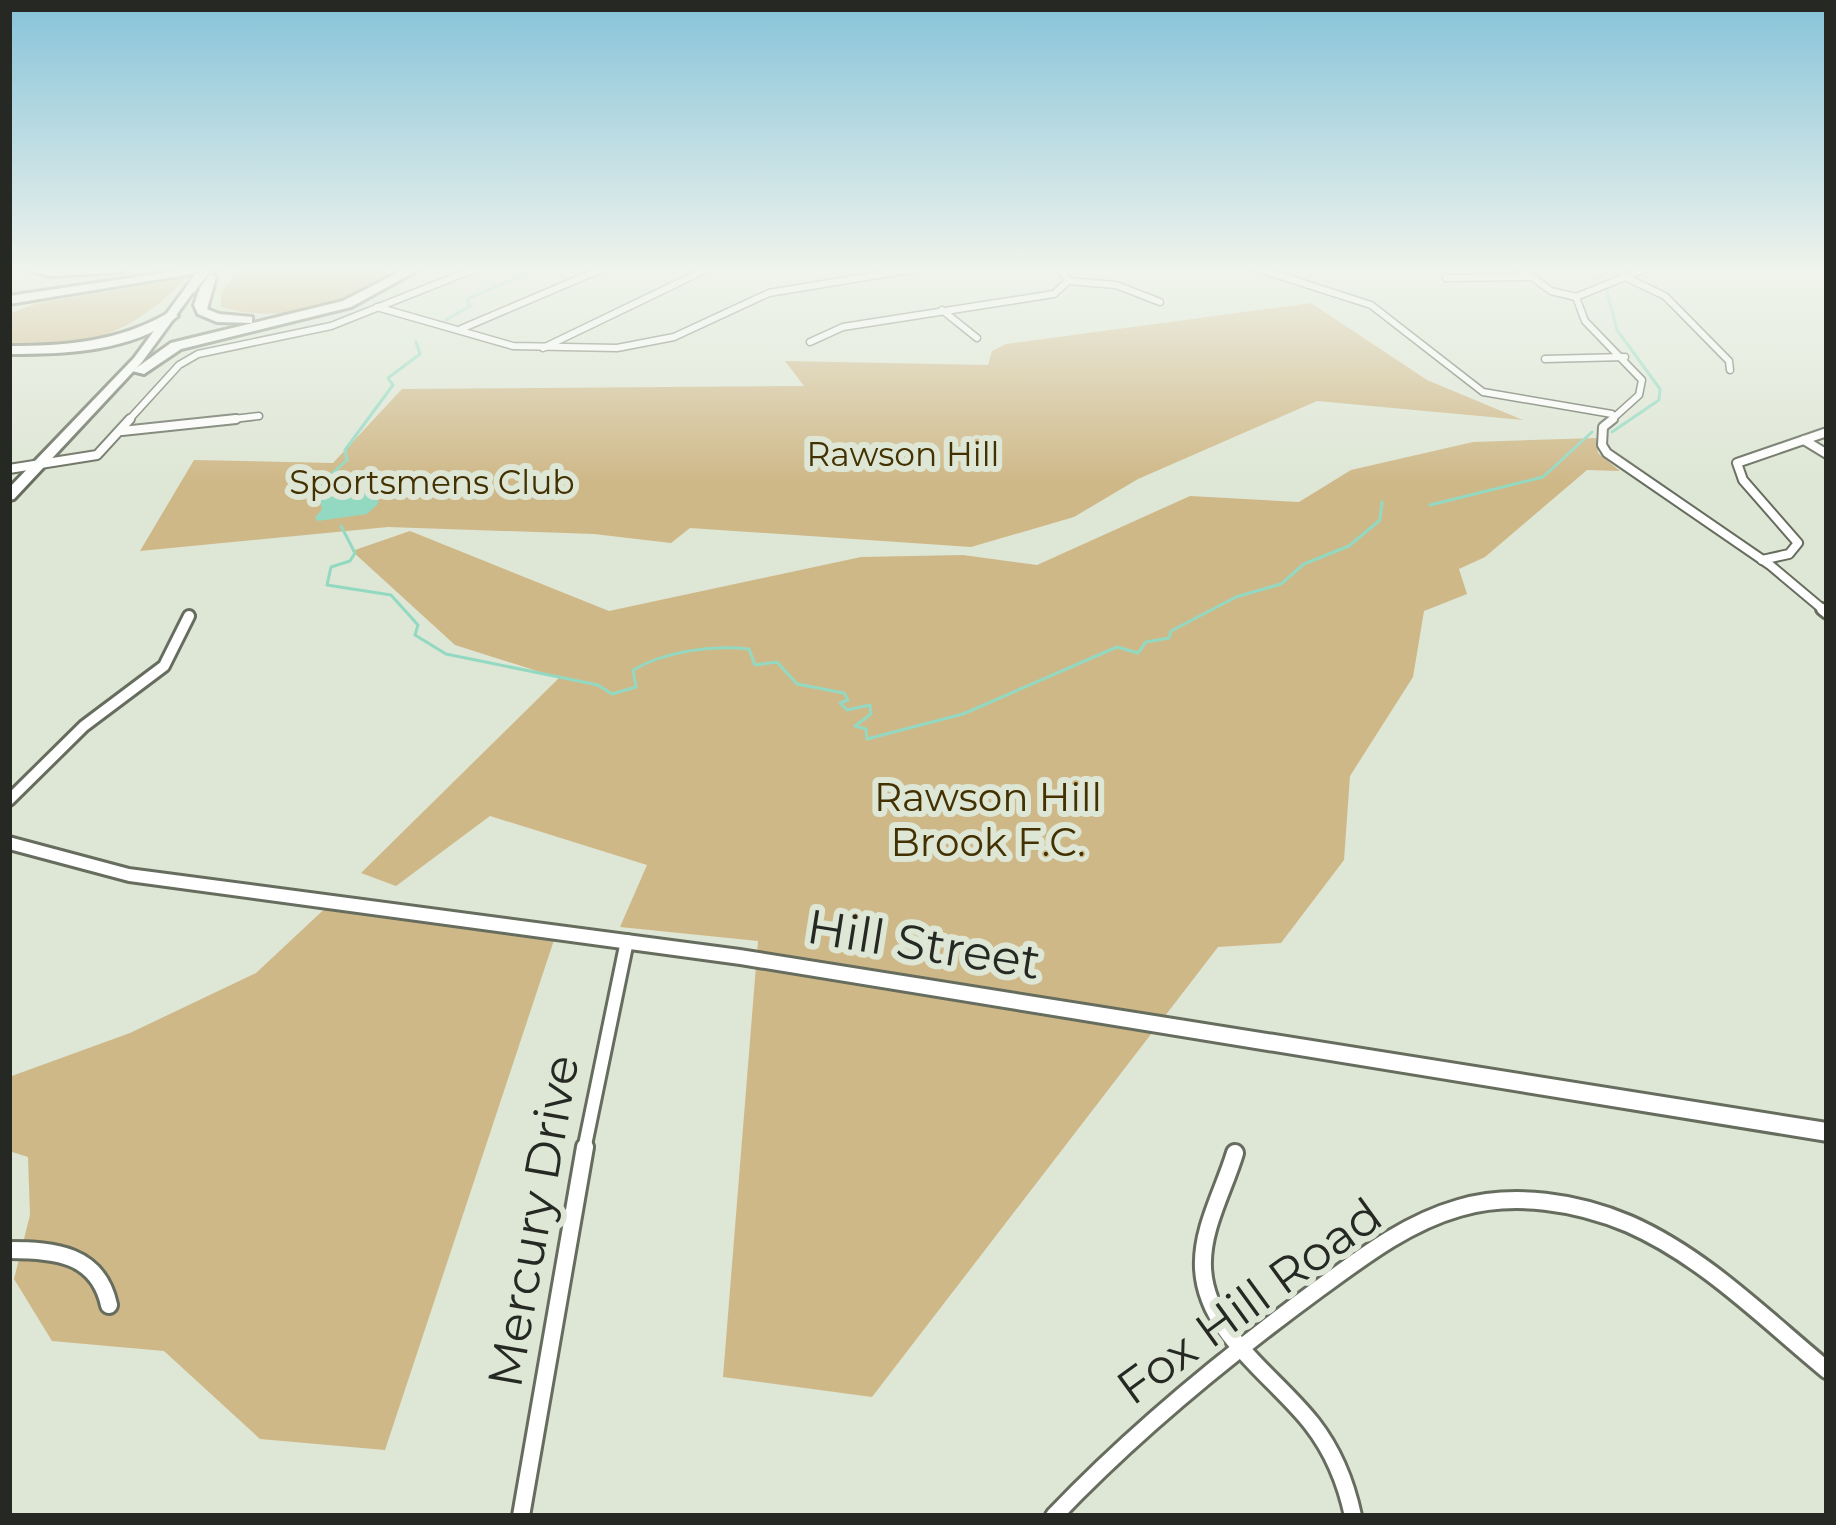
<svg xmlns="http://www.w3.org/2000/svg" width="1836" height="1525" font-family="Montserrat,sans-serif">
  <rect width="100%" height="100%" fill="#dee6d5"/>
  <!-- green -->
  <g fill="#cfb888">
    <path d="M262,268H388L385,278C339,309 274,323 221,307V293L236,272Z"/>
    <path d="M186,278C133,333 85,351 9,344V314L35,304Z"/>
    <path d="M1311,303L1427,380L1523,420L1317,401L1138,479L1074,517L971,547L690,528L671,543L594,534L388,527L140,551L194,460L333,463L402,389L804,386L785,361L988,365L992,351L1006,344Z"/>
    <path d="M1596,438L1598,453L1620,471L1587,470L1485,557L1459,569L1467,594L1424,611L1413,677L1350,776L1344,860L1281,943L1218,947L872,1397L723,1377L758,941L620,927L647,865L490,816L396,886L361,873L559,678L455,645L352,551L410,531L609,611L861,557L963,555L1037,565L1190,496L1299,502L1351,470L1473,442Z"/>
    <path d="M332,902L557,931L385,1450L260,1439L164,1351L52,1341L14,1279L30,1215L28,1157L9,1151V1077L130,1033L256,973Z"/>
  </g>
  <!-- water -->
  <path fill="#93d9c2" d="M343,474L380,482L378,504L367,514L318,521L315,518L322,509L316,486L320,478Z"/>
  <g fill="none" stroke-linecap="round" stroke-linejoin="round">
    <!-- stream -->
    <g stroke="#93d9c2" stroke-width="3">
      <path d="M1598,279L1611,268"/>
      <path d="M1606,288L1617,330L1660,389L1659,400L1612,432"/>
      <path d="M446,320L470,306L467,299L540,268"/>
      <path d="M325,480L347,460L345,450L393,385L388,378L420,354L416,342"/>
      <path d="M1430,505L1543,477L1592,432"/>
      <path d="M341,526L355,553L350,561L331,567L327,585L391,595L418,625L415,635L446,654L598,685L612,694L636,687L633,670C666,651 711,645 749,649L755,665L777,662L797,684L844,693L848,700L840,703L847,710L870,705L871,714L855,726L866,729L867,739L963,714L1117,647L1138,653L1146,642L1169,638L1171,631L1236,597L1281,584L1304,564L1349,546L1380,520L1382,502"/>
    </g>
    <!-- street-far4 casing -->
    <g stroke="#666d5e" stroke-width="9">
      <g id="street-far4">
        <path d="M1256,268L1371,305L1483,392L1612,414"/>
        <path d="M1520,268L1551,291L1576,297"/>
        <path d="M1623,276L1665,296L1729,361L1730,370"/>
        <path d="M1446,278L1531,277"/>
        <path d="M1068,281L1116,285L1160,302"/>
        <path d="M1576,297L1585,321L1642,380L1639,395L1609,422"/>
        <path d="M1576,297L1647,268"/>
        <path d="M377,307L513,346L617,348L674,337L769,293L920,268"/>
        <path d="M942,310L977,338"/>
        <path d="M461,329L604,268"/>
        <path d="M810,342L843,327L1054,294L1068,281L1060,268"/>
        <path d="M543,348L709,268"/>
        <path d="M1545,359L1625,357"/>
        <path d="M127,422L179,365L198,354L331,326L477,268"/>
        <path d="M208,422L259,416"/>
      </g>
    </g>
    <!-- street-far3 casing -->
    <g stroke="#666d5e" stroke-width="12">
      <g id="street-far3">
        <path d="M1613,419L1603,427L1602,445L1607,453L1770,565L1826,612"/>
        <path d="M122,431L236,419"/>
        <path d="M1804,440L1827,454"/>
        <path d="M9,469L97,455L130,419"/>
        <path d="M1762,560L1789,554L1798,543L1743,480L1737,463L1827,432"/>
      </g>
    </g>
    <!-- street-far2 casing -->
    <g stroke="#666d5e" stroke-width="16">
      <g id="street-far2">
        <path d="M1822,609L1827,613"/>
        <path d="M9,800L84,726L164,666L189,616"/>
      </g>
    </g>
    <!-- street-far1 casing -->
    <g stroke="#666d5e" stroke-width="18">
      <path id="street-far1" d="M584,1150L627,941"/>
    </g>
    <!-- street casing -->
    <g stroke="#666d5e" stroke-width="22">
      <g id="street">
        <path d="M1235,1153C1224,1190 1201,1229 1203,1268C1206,1334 1275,1376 1312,1424C1333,1451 1346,1483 1353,1516"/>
        <path d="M9,1250C55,1250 98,1254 109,1305"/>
        <path d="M521,1516L585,1147"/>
        <path d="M1054,1516C1135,1431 1223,1359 1317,1290C1361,1258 1406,1223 1459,1208C1514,1192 1577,1202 1629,1224C1704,1257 1764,1318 1827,1370"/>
      </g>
    </g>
    <!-- secondary casing -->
    <g stroke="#666d5e" stroke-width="6">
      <path id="secondary" d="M9,837L129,869L740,950L1827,1123V1141L740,964L129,881L9,849Z"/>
    </g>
    <!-- primary casing -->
    <g stroke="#666d5e" stroke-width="6">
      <path id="primary" d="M187,286L196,288L142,362L14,499L9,500V488L134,358Z"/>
    </g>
    <!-- highway casing -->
    <g stroke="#666d5e" stroke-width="6">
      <g id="highway">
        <path d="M17,268L128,269L122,272L51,276Z"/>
        <path d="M197,268H228L9,304V296Z"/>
        <path d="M407,268H422L351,307L181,349L144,374L132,371L171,343L343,301Z"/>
        <path d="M210,274L216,277L207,309L219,314L252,317V323L217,322L198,314L194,305L204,277Z"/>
        <path d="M168,313L178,316C132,352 65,354 9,354V346C65,346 118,342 168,313Z"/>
      </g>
    </g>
    <!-- street-far4 -->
    <use href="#street-far4" stroke="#fff" stroke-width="6"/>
    <!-- street-far3 -->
    <use href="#street-far3" stroke="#fff" stroke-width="8"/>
    <!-- street-far2 -->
    <use href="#street-far2" stroke="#fff" stroke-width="10"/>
    <!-- street-far1 -->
    <use href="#street-far1" stroke="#fff" stroke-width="12"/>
    <!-- street -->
    <use href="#street" stroke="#fff" stroke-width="16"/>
    <!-- secondary -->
    <use href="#secondary" fill="#fff" fill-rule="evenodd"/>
    <!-- primary -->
    <use href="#primary" fill="#fff" fill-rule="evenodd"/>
    <!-- highway -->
    <use href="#highway" fill="#fff" fill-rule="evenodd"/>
    <!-- primary-bridge casing -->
    <g stroke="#666d5e" stroke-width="14" stroke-linecap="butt">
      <path id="primary-bridge" d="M191,288L206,268"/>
    </g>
    <!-- primary-bridge -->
    <use href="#primary-bridge" stroke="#fff" stroke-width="10"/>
  </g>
  <!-- sky -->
  <linearGradient id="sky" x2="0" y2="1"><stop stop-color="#86c3d9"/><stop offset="0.56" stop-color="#f0f4ec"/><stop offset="1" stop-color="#f0f4ec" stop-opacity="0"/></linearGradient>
  <rect width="1836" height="482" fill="url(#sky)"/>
  <g text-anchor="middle" stroke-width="12" stroke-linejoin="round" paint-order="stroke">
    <!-- far-park labels -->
    <g font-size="33" fill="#433102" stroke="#dee6d5">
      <text x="903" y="466">Rawson Hill</text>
      <text x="432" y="494">Sportsmens Club</text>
    </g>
    <!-- park labels -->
    <g font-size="39" fill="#433102" stroke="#dee6d5">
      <text x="988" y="811">Rawson Hill<tspan x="988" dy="45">Brook F.C.</tspan></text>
    </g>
    <!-- near-street labels -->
    <g font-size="48" fill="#262923" stroke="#dee6d5">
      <text transform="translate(924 944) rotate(9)" y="17">Hill Street</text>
      <text transform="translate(533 1221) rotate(-80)" y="17">Mercury Drive</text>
      <text transform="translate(1249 1301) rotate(-36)" y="17">Fox Hill Road</text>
    </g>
  </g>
  <!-- border -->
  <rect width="1836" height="1525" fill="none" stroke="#262923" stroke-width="24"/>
</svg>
